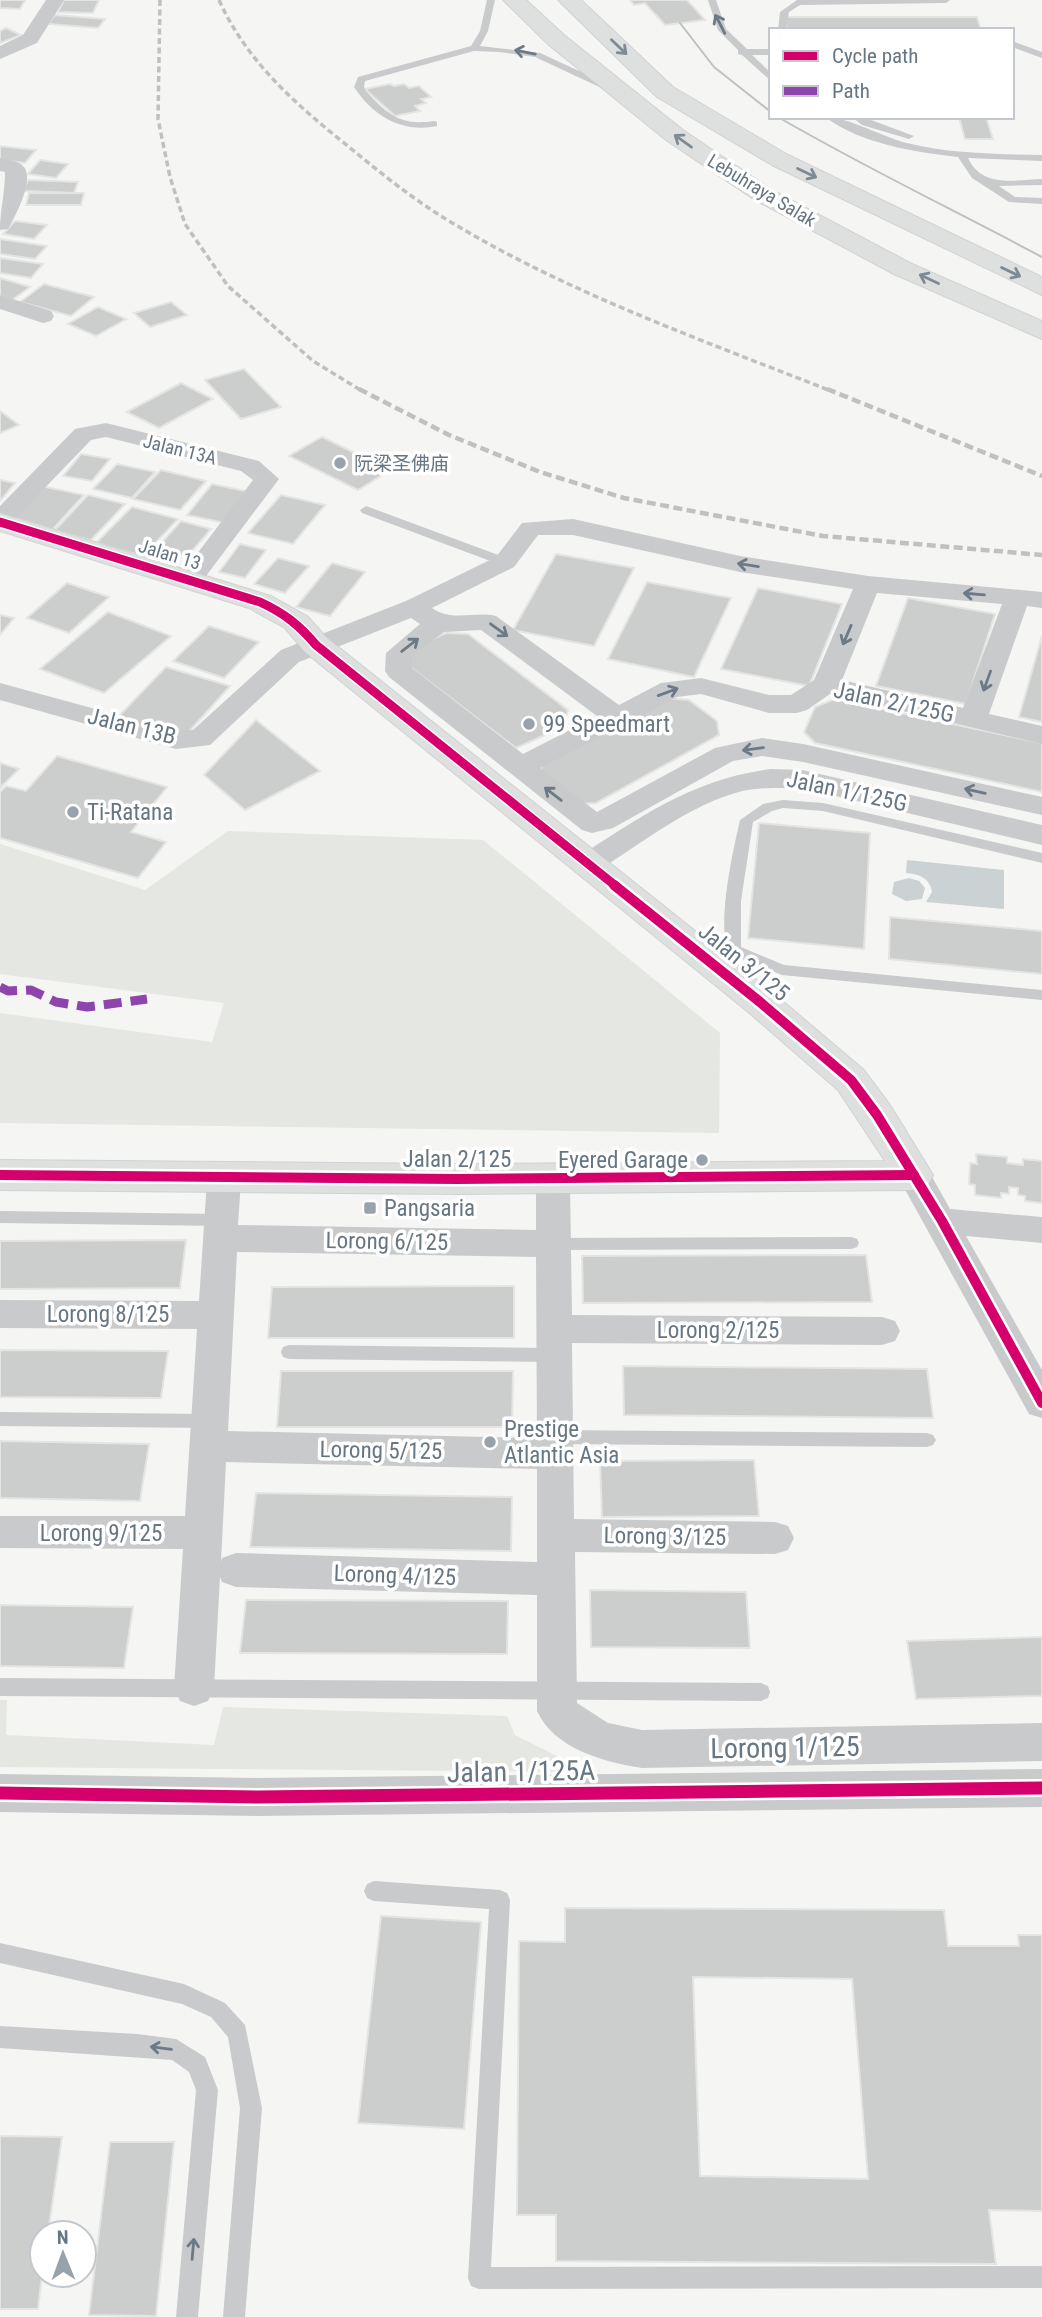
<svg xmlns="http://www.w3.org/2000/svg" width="1042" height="2317" font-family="'Roboto Condensed','Noto Sans SC',sans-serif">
  <rect width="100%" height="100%" fill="#f5f5f3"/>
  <!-- green -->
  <g fill="#e4e7e2">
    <path d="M228,831L483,840L720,1033L719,1133L0,1123V1013L212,1042L224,1003L0,974V844L145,890Z"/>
    <path d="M0,1700H7L6,1735L214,1745L223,1707L507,1716L515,1735L588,1772L0,1767Z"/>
  </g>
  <!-- water -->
  <g fill="#cad2d4">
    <path d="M907,860L1004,870V909L926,902L932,892C930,878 919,874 906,873Z"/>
    <path d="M909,878L919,881L925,888L922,899L906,901L892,894L894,882Z"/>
  </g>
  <!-- building -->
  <g fill="#cccdcd" stroke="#e4e4e3" stroke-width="2" fill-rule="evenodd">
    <path d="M0,0H25L20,9L0,8Z"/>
    <path d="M64,0H99L93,13L58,12Z"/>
    <path d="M630,0H687L705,20L665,25L645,3L634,5Z"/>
    <path d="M55,15L105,19L98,28L48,24Z"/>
    <path d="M785,17H977L981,30H787Z"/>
    <path d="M6,28L21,35L0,43V31Z"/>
    <path d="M390,84L394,86L404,84L409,88L419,86L431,97L421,99L426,103L415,106L420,111L395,116L365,89Z"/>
    <path d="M959,117H986L993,139H965Z"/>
    <path d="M0,146L36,150L25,163L0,160Z"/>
    <path d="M40,160L68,164L56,178L28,174Z"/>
    <path d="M28,180L78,182L74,193L23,191Z"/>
    <path d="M29,193H84L81,205H26Z"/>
    <path d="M15,221L47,225L34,239L3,234Z"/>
    <path d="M0,239L47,246L35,259L0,254Z"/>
    <path d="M0,258L43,264L31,278L0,273Z"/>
    <path d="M0,278L30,287L12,300L0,296Z"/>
    <path d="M44,284L94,297L71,316L20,302Z"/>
    <path d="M171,302L187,315L150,327L134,313Z"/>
    <path d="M98,307L126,319L96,336L68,324Z"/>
    <path d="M244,369L281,407L241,419L205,380Z"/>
    <path d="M181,383L213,399L159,428L127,412Z"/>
    <path d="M0,411L19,425L0,433Z"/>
    <path d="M322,437L390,470L358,490L289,456Z"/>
    <path d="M81,454L110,459L92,481L63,476Z"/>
    <path d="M117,464L155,472L132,498L93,489Z"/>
    <path d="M161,470L206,481L180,510L133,499Z"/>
    <path d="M0,480L15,483L0,501Z"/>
    <path d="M212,484L250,492L225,523L187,515Z"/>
    <path d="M41,486L84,495L52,530L9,521Z"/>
    <path d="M88,495L125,504L91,540L54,531Z"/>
    <path d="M281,495L325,505L293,544L248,533Z"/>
    <path d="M132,507L178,519L143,556L96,543Z"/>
    <path d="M181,521L211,529L186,558L155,550Z"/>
    <path d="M240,544L266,550L245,578L219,572Z"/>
    <path d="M556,554L634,568L594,646L513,630Z"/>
    <path d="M278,558L309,566L285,593L254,584Z"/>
    <path d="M332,563L365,572L330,616L296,607Z"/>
    <path d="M647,582L731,598L694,677L608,659Z"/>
    <path d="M67,583L109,597L69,633L27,618Z"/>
    <path d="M758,588L842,604L809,686L721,669Z"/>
    <path d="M908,598L995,614L966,704L876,686Z"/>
    <path d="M108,612L171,636L104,693L40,669Z"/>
    <path d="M0,615L14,618L0,635Z"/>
    <path d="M209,626L259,642L224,678L173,661Z"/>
    <path d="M446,633L468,634L568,710L563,727L516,748L406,664L408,650Z"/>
    <path d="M1042,636V722L1019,717Z"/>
    <path d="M166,667L230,686L185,736L119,716Z"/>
    <path d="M666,698L689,700L717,721L719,735L596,803L573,804L539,775L544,759Z"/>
    <path d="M835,699L1042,743V792L815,743L804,732L815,707Z"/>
    <path d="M256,720L320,771L245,810L204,775Z"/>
    <path d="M57,756L167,787L131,832L166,842L138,878L0,838V792L6,786L26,791Z"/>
    <path d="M0,763L19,769L0,788Z"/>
    <path d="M759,823L870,833L864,949L748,938Z"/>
    <path d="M890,917L1042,931V974L889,959Z"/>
    <path d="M976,1154L1007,1157V1163L1023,1165V1159L1042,1161V1203L1025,1201V1196L1018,1195V1188L1009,1187V1194L1001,1193V1198L975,1195V1185L969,1184L970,1163L977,1164Z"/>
    <path d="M186,1240L180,1288L0,1289V1241Z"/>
    <path d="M866,1255L872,1302L583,1303L582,1256Z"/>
    <path d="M514,1286V1338H268L272,1287Z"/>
    <path d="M0,1350L168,1351L161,1398L0,1397Z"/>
    <path d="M623,1366L927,1369L933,1418L624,1415Z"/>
    <path d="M281,1371H513L512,1427H277Z"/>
    <path d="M0,1441L149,1444L140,1501L0,1498Z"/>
    <path d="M754,1460L759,1516L602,1517L600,1461Z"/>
    <path d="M256,1493L512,1497L511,1551L250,1547Z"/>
    <path d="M590,1590L746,1592L750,1648L591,1647Z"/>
    <path d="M246,1600L508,1601L507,1654L240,1653Z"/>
    <path d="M0,1605L133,1607L124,1668L0,1666Z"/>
    <path d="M1042,1637V1696L916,1699L907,1641Z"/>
    <path d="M565,1908L944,1910L948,1946H1019L1018,1935H1042V2211L989,2210L996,2264L556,2261V2215H517L519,1941L565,1942ZM693,1977L852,1979L868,2179L700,2176Z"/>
    <path d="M381,1916L481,1922L464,2129L358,2123Z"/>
    <path d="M0,2136L62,2137L48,2233H42V2275L38,2309H0Z"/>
    <path d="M110,2142H174L156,2316L89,2315Z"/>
  </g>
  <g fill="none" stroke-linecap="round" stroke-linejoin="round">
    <!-- secondary casing -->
    <g stroke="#d1d2d3" stroke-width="2">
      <path id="secondary" d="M0,513L271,596L307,616L327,638L773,993L864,1070L890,1105L933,1175L928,1185L914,1190L457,1194L0,1190V1160L457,1164L885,1161L838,1090L747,1011L305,652L285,628L249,608L0,531Z"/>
    </g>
    <!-- highway casing -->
    <g stroke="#d1d2d2" stroke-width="2">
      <g id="highway">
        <path d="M503,0H526L564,35L683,130L772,190L912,264L1042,321V339L894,274L755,200L666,140L549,45Z"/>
        <path d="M558,0H581L673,87L788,155L1042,277V295L772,165L657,97Z"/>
      </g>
    </g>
    <!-- lane -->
    <g fill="#c9cacb" fill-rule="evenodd">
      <path d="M487,0H495L488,31L480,46L540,53L614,87V91H608L535,57L499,52L474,51L365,81L364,87L366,91C388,115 401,126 434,121L437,122V126C402,133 374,117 354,87L358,77L471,46L480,31Z"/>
      <path d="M708,0H716L726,29L747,49H771V55H752L771,73V81L742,55L738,54V50L718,30Z"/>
      <path d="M797,0H950L946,3L800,5L789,12L786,30H778L780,12Z"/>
      <path d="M1012,41L1042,52V58L1012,47Z"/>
      <path d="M825,117C849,117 882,137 907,143C951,154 997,154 1042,155V161L968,158C982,188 1014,180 1042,179V185L999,186L1015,197L1042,198V204L1009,202L972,178L958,157C915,152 861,144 825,117Z"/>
      <path d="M852,117H863L914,136L909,139L862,125Z"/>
      <path d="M366,506L509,559L511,562L505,566L501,565L362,513L360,510Z"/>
      <path d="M783,800L823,803L1042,853V863L823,811L783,808L772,811L753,822L741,901V947L784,965L1042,990V1000L782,975L729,954C716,925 733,851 740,820L763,804Z"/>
      <path d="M0,1211L221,1214L227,1216L229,1220L227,1224L221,1226L0,1223Z"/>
      <path d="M851,1237L857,1239L859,1243L857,1247L851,1249L554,1250L548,1248L546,1244L548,1240L554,1238Z"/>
      <path d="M289,1345L553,1348L559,1350L561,1355L559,1360L553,1362L289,1359L283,1357L281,1352L283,1347Z"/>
      <path d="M0,1412L210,1414L216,1416L219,1421L216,1426L210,1428L0,1426Z"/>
      <path d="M554,1430L927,1433L933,1435L936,1440L933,1445L927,1447L554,1444L548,1442L545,1437L548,1432Z"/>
      <path d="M0,1678L761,1683L768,1686L770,1692L768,1698L761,1701L0,1696Z"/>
      <path d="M374,1881L500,1890L507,1893L510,1900L491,2267L1042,2266V2288L479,2289L471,2286L468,2278L489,1909L374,1901L367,1898L364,1891L367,1884Z"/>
      <path d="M0,1943L184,1984L225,2003L245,2025L262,2108L245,2317H223L240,2108L228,2037L211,2017L182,2004L0,1963Z"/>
      <path d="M0,2026L137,2034L176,2039L205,2057L218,2090L198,2317H176L196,2090L189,2072L172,2060L0,2048Z"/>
    </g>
    <!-- street -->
    <g fill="#c9cacb" fill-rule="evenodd">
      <path d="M46,0H64L37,43L0,59V46L23,35Z"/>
      <path d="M0,158C6,159 17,161 22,165C37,176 15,217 8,229L0,230C0,210 5,193 5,172L0,171Z"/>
      <path d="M0,295L51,311L54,316L51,321L43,323L0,309Z"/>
      <path d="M106,423L259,461L279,479L200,584L191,587L182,584L178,579L253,480L241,471L106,437L91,440L9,525L0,528V506L75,429Z"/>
      <path d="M573,519L740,556L868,576L1042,592V608L1027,606L989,714L1042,726V744L830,694L807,710L797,713H769L701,694L677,697L540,768L597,812L715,748L762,738L803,744L1042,797V815L803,762L762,756L733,761L613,828L592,833L582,830L389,677L385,671L386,653L420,624L411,618L299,662L210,745L176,749L0,700V683L176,731L193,730L281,650L406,601L496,557L522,523ZM538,535H573L740,572L853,589L814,680L791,695H769L701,678L661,683L619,705L496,616C475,611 451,622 432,608L514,567ZM877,593L1002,604L963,708L842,680ZM481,630L597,716L523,754L412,668V656L444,632Z"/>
      <path d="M771,769L802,770L1042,825V845L802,788C782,788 762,787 742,791C689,805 643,842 598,871L588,874L578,871L573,864L578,857C642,816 693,779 771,769Z"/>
      <path d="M914,1162L926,1166L950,1209L1042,1217V1243L966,1236L1042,1370V1418L1029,1414L897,1175L902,1166Z"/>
      <path d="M224,1167L236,1171L241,1180L238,1225L536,1230V1181L541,1172L553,1168L565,1172L570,1181L572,1315L882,1317L895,1321L900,1331L895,1341L882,1345L572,1343L574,1519L775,1522L788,1526L794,1538L788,1550L775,1554L575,1552L577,1703L608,1723L642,1730L1042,1723V1761L642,1768C604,1762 554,1749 537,1711V1595L236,1587L222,1582L220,1577L214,1688L208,1701L194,1706L180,1701L174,1688L183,1549L0,1548V1516H185L197,1329L0,1328V1300L199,1301L207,1180L212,1171ZM237,1252L536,1257L537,1438L228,1431ZM226,1462L537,1469V1562L236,1553L222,1558L221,1562Z"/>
      <path d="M1042,1769V1807L258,1816L0,1812V1774L258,1778Z"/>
    </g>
    <!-- secondary -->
    <use href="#secondary" fill="#dedfdf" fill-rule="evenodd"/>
    <!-- highway -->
    <use href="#highway" fill="#dedfdf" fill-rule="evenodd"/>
    <!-- tram -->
    <g stroke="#bfc0c1" stroke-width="2">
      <path d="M680,23L714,67L771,112"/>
      <path d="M778,117C864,167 954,210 1042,257"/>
    </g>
    <!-- rail-far1 -->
    <g stroke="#bfc0c1" stroke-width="3.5" stroke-dasharray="6 3.5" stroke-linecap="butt">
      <path d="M160,0L158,119L170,177L185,224L228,286L313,361L362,391"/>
      <path d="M219,0C246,60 293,102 343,142C377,170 411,198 449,221C568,293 702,340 831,391"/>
    </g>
    <!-- rail -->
    <g stroke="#bfc0c1" stroke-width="4.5" stroke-dasharray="9 4.5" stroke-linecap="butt">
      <path d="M359,389L449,435L540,472L624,498L823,536L1042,555"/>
      <path d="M827,389L1042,476"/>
    </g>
    <!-- quiet -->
    <path stroke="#8e44ad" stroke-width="9" stroke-dasharray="18 9" stroke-linecap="butt" d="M0,987L8,991L31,990L56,1002L87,1007L147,999"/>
    <!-- cycleway-far2 casing -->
    <g stroke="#fff" stroke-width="12">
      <path id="cycleway-far2" d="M0,522L260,602C284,613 299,625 316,645L617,887"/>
    </g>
    <!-- cycleway-far1 casing -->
    <g stroke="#fff" stroke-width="15">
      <g id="cycleway-far1">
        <path d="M614,885L760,1002L851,1080L877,1115L942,1221L1042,1403"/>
        <path d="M0,1175L457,1179L914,1175"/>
      </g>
    </g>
    <!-- cycleway casing -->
    <g stroke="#fff" stroke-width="18">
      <path id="cycleway" d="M0,1793L258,1797L1042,1788"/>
    </g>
    <!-- cycleway-far2 -->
    <use href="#cycleway-far2" stroke="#d6006c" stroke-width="9"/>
    <!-- cycleway-far1 -->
    <use href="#cycleway-far1" stroke="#d6006c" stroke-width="10"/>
    <!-- cycleway -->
    <use href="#cycleway" stroke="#d6006c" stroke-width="13"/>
  </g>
  <!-- one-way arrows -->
  <defs><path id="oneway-shaft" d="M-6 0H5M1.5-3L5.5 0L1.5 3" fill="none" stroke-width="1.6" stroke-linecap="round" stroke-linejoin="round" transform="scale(1.75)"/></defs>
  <g stroke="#6b7a86">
    <use href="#oneway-shaft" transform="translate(720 24) rotate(-117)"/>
    <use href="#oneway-shaft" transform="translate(525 52) rotate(-169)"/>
    <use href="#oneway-shaft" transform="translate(748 565) rotate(-171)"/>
    <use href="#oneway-shaft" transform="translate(974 594) rotate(-175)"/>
    <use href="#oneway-shaft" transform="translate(499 630) rotate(36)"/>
    <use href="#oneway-shaft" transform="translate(847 635) rotate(113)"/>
    <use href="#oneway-shaft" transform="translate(410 645) rotate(-38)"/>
    <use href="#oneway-shaft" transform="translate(987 681) rotate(110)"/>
    <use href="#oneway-shaft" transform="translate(668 692) rotate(-20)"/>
    <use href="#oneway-shaft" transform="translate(753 749) rotate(172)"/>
    <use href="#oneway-shaft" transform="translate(975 791) rotate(-167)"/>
    <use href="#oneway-shaft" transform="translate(553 794) rotate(-142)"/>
    <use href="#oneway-shaft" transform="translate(161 2048) rotate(-172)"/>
    <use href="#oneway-shaft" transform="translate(193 2249) rotate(-85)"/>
  </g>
  <g stroke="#7e8b95">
    <use href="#oneway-shaft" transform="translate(619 47) rotate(44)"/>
    <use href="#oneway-shaft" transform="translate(683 141) rotate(-144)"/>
    <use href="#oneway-shaft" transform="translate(807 173) rotate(26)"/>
    <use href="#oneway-shaft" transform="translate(1011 272) rotate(26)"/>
    <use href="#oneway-shaft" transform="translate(929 279) rotate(-155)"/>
  </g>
  <!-- markers -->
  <g fill="#98a2aa" stroke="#fff" stroke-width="2.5">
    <circle cx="340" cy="463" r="7"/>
    <circle cx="529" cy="724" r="7"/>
    <circle cx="73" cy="812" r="7"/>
    <circle cx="702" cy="1160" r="7"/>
    <rect x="363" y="1201" width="14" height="14" rx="3.5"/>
    <circle cx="490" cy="1442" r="7"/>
  </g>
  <g text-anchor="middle" stroke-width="7" stroke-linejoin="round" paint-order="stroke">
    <!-- far-street labels -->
    <g font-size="19" fill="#667682" stroke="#fff">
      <text transform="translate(762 190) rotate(31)" y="7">Lebuhraya Salak</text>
      <text transform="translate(180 449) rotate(14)" y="7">Jalan 13A</text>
      <text transform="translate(170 554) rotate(17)" y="7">Jalan 13</text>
    </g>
    <!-- far-poi labels -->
    <g font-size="19" fill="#667682" stroke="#fff" text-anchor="start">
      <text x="354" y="470">阮梁圣佛庙</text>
    </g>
    <!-- street labels -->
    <g font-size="23" fill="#667682" stroke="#fff">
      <text transform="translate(894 702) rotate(12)" y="8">Jalan 2/125G</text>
      <text transform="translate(132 726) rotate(14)" y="8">Jalan 13B</text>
      <text transform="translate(847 791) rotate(12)" y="8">Jalan 1/125G</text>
      <text transform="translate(744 962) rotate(39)" y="8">Jalan 3/125</text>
      <text x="457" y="1167">Jalan 2/125</text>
      <text transform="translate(387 1241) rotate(1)" y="8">Lorong 6/125</text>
      <text x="108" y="1322">Lorong 8/125</text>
      <text x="718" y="1338">Lorong 2/125</text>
      <text transform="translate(381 1450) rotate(1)" y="8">Lorong 5/125</text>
      <text x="101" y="1541">Lorong 9/125</text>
      <text transform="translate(665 1536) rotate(1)" y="8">Lorong 3/125</text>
      <text transform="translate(395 1575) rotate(2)" y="8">Lorong 4/125</text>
    </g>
    <!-- poi labels -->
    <g font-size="23" fill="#667682" stroke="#fff" text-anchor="start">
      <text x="543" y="732">99 Speedmart</text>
      <text x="87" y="820">Ti-Ratana</text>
      <text x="688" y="1168" text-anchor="end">Eyered Garage</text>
      <text x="384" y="1216">Pangsaria</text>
      <text x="504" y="1437">Prestige<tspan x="504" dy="26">Atlantic Asia</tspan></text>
    </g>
    <!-- near-street labels -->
    <g font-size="28" fill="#667682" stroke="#fff">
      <text transform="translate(785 1747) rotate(-1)" y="10">Lorong 1/125</text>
      <text transform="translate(521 1771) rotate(-1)" y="10">Jalan 1/125A</text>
    </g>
  </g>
  <!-- legend -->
  <rect x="769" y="28" width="245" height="91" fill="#ffffff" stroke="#c2c8cd" stroke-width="2"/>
  <rect x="783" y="51" width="35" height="10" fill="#d6006c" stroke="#c2c8cd" stroke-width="2"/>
  <text x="832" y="63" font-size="21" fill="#667682">Cycle path</text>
  <rect x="783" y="86" width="35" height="10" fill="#8e44ad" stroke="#c2c8cd" stroke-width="2"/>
  <text x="832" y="98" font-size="21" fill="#667682">Path</text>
  <!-- north arrow -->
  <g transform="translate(63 2254) rotate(359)"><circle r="33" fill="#ffffff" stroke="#c2c8cd" stroke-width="2"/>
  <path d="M0-5L12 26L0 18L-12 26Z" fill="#98a2aa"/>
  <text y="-10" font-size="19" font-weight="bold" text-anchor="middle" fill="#667682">N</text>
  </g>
</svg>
